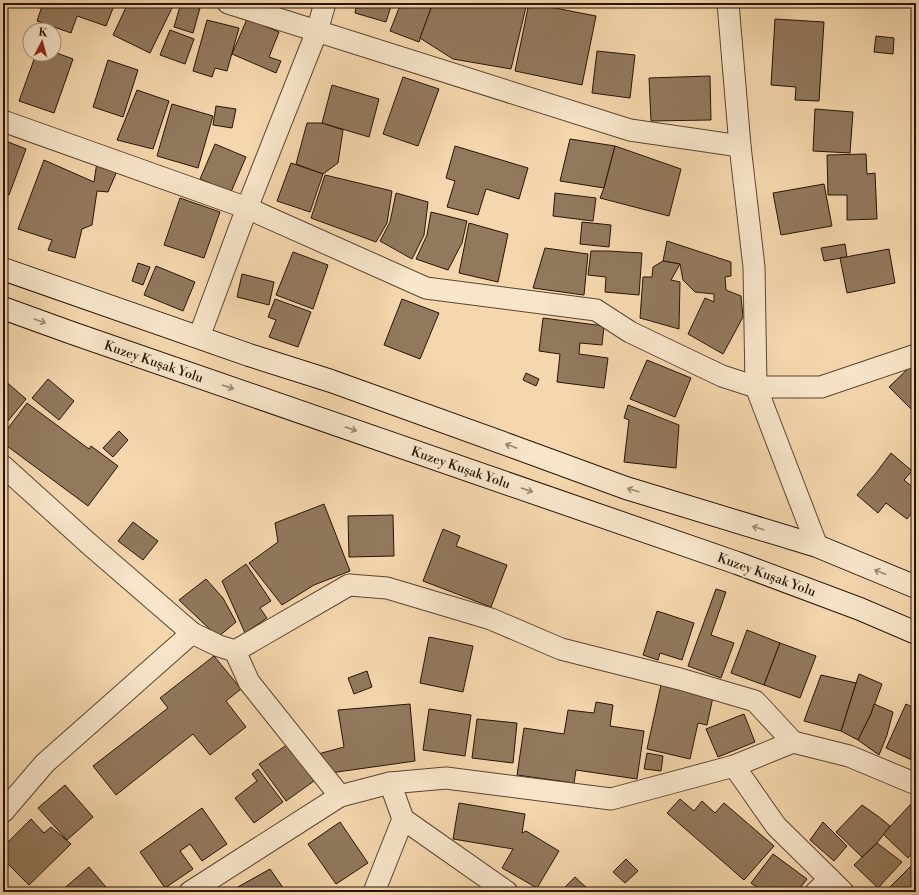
<svg xmlns="http://www.w3.org/2000/svg" width="919" height="895" font-family="'Libre Bodoni',serif">
  <rect width="100%" height="100%" fill="#f5d7ad"/>
  <filter id="stains"><feTurbulence type="fractalNoise" baseFrequency=".005" numOctaves="4"/><feColorMatrix values="0 0 0 0 .2 0 0 0 0 .09 0 0 0 0 .02 0 0 0 .5 -.17"/></filter>
  <radialGradient id="worn" r=".72"><stop offset=".6" stop-color="#630" stop-opacity="0"/><stop offset="1" stop-color="#630" stop-opacity=".3"/></radialGradient>
  <!-- building -->
  <g fill="#92795d" stroke="#271407">
    <path d="M43,3H115L106,26L77,16L71,33L37,21Z"/>
    <path d="M128,3H161L172,8L150,53L113,35Z"/>
    <path d="M181,3L200,8L193,33L174,27Z"/>
    <path d="M357,3H392L386,22L355,13Z"/>
    <path d="M401,3H433L419,42L390,31Z"/>
    <path d="M433,3H527L511,69L453,59L420,38Z"/>
    <path d="M529,3L596,16L582,85L515,71Z"/>
    <path d="M247,19L279,32L269,57L281,61L276,73L232,54Z"/>
    <path d="M775,19L824,22L819,101L795,100L796,87L771,85Z"/>
    <path d="M207,20L239,28L227,71L215,68L212,77L193,71Z"/>
    <path d="M170,30L194,39L185,64L160,55Z"/>
    <path d="M876,36L894,38L893,54L874,52Z"/>
    <path d="M597,51L635,55L630,98L592,93Z"/>
    <path d="M54,52L73,59L54,113L19,101L36,54H54Z"/>
    <path d="M108,60L138,70L123,117L93,107Z"/>
    <path d="M710,76L711,120L651,121L649,78Z"/>
    <path d="M403,77L439,89L418,146L383,134Z"/>
    <path d="M332,85L379,99L369,137L322,123Z"/>
    <path d="M137,90L169,101L153,149L117,140Z"/>
    <path d="M172,104L213,116L198,168L157,156Z"/>
    <path d="M216,106L236,109L232,128L213,125Z"/>
    <path d="M815,109L853,112L850,153L813,151Z"/>
    <path d="M307,123H322L343,130L338,163L323,174L296,164Z"/>
    <path d="M570,139L615,146L604,188L560,181Z"/>
    <path d="M3,140L26,149L9,195L3,192Z"/>
    <path d="M215,144L246,157L231,192L200,179Z"/>
    <path d="M455,146L528,168L519,199L486,189L478,215L447,207L455,181L446,178Z"/>
    <path d="M615,146L681,169L669,216L600,198L604,188Z"/>
    <path d="M866,154L867,174L875,173L877,219L847,220V195H828L827,155Z"/>
    <path d="M44,160L94,182L97,162L117,171L108,192L97,191L92,225L82,229L75,258L48,250L52,240L18,229Z"/>
    <path d="M291,163L323,174L310,212L277,201Z"/>
    <path d="M325,175L392,191L387,223L376,242L311,218Z"/>
    <path d="M824,184L832,226L781,235L773,193Z"/>
    <path d="M396,193L428,202L424,235L412,259L380,241L390,222Z"/>
    <path d="M555,193L596,198L593,221L553,216Z"/>
    <path d="M180,198L220,212L204,258L164,245Z"/>
    <path d="M431,212L467,221L462,243L448,270L416,259L427,235Z"/>
    <path d="M582,222L611,225L609,247L580,244Z"/>
    <path d="M469,223L508,234L498,282L459,273Z"/>
    <path d="M667,241L731,262V276L725,277L726,290L741,296L743,317L723,354L688,334L705,298L714,302V294L695,292L683,280L680,264L663,261Z"/>
    <path d="M845,244L847,257L824,261L821,248Z"/>
    <path d="M545,248L588,254L584,295L533,288Z"/>
    <path d="M889,249L895,283L847,293L840,258Z"/>
    <path d="M591,251H608L642,253L639,295L605,292L606,277L588,275Z"/>
    <path d="M293,252L328,265L313,309L276,295Z"/>
    <path d="M663,261L680,264L671,280L680,282L679,329L640,318L643,277H652L653,267Z"/>
    <path d="M138,263L150,267L143,285L132,281Z"/>
    <path d="M156,266L195,282L183,311L144,295Z"/>
    <path d="M242,274L274,282L269,305L237,297Z"/>
    <path d="M275,299L311,312L298,347L269,337L276,320L268,317Z"/>
    <path d="M402,299L439,313L420,359L384,345Z"/>
    <path d="M543,318L604,326L602,345L580,343L579,354L608,358L604,388L557,382L560,354L539,351Z"/>
    <path d="M647,360L691,378L675,417L630,399Z"/>
    <path d="M916,361V414L889,387Z"/>
    <path d="M526,373L539,379L536,386L523,380Z"/>
    <path d="M3,379L26,399L3,427Z"/>
    <path d="M48,379L74,401L59,420L32,398Z"/>
    <path d="M27,403L89,449L91,446L118,466L88,506L3,443V435Z"/>
    <path d="M628,405L679,425L676,468L624,462L629,420L624,418Z"/>
    <path d="M119,431L128,440L113,457L103,448Z"/>
    <path d="M891,453L912,471L904,480L916,490V508L907,519L886,503L878,513L857,495L876,473Z"/>
    <path d="M324,504L350,571L314,585L282,605L249,563L278,542L275,523Z"/>
    <path d="M393,515L394,556L349,557L348,516Z"/>
    <path d="M133,522L158,541L143,560L118,541Z"/>
    <path d="M443,529L460,536L456,546L507,565L491,607L423,581Z"/>
    <path d="M246,564L271,601L260,608L267,618L245,633L222,581Z"/>
    <path d="M206,579L223,598L236,622L218,637L179,600Z"/>
    <path d="M716,589L726,592L711,635L734,643L721,678L688,666Z"/>
    <path d="M657,611L694,623L682,660L660,653L658,660L643,655Z"/>
    <path d="M747,630L780,643L764,685L731,673Z"/>
    <path d="M429,637L473,646L463,692L420,683Z"/>
    <path d="M780,643L816,656L800,698L764,685Z"/>
    <path d="M214,656L241,689L226,701L246,727L210,755L193,734L116,795L93,766L168,708L160,698Z"/>
    <path d="M367,671L372,687L354,694L348,678Z"/>
    <path d="M859,674L882,684L871,714L858,740L841,731L856,683Z"/>
    <path d="M821,675L856,683L841,731L804,721Z"/>
    <path d="M661,685L713,697L707,725L698,723L690,759L647,749Z"/>
    <path d="M596,702L613,705L610,726L644,731L637,779L576,770L574,783L517,775L524,728L564,734L568,710L594,713Z"/>
    <path d="M410,704L415,761L330,773L318,754L344,747L338,710Z"/>
    <path d="M874,704L893,712L887,735L879,755L858,740L871,714Z"/>
    <path d="M906,704L916,709V762L886,748Z"/>
    <path d="M429,709L471,715L465,756L423,750Z"/>
    <path d="M744,714L755,742L718,757L706,729Z"/>
    <path d="M477,719L517,723L513,763L472,758Z"/>
    <path d="M288,744L314,781L286,801L259,764Z"/>
    <path d="M647,753L663,756L661,771L644,769Z"/>
    <path d="M258,769L283,802L254,823L235,798L257,781L252,774Z"/>
    <path d="M65,785L93,817L67,840L38,808Z"/>
    <path d="M680,799L694,811L702,801L715,813L724,803L774,846L744,880L667,813Z"/>
    <path d="M459,803L525,814L522,833L526,831L559,851L537,888L502,868L513,849L453,839Z"/>
    <path d="M911,804L916,808V849L908,858L883,834Z"/>
    <path d="M862,805L879,817L890,826L877,843L862,857L836,832Z"/>
    <path d="M202,808L227,844L202,861L190,844L180,851L193,869L165,888L140,852Z"/>
    <path d="M31,819L44,833L51,827L71,844L29,885L3,859V847Z"/>
    <path d="M340,822L368,863L336,884L308,844Z"/>
    <path d="M823,822L847,846L834,861L810,840Z"/>
    <path d="M877,843L902,862L878,888L854,865Z"/>
    <path d="M773,854L807,879L797,892H764L751,883Z"/>
    <path d="M626,859L638,871L625,883L613,872Z"/>
    <path d="M911,866L916,869V892H885Z"/>
    <path d="M89,867L110,892H60Z"/>
    <path d="M270,869L286,892H229Z"/>
    <path d="M575,877L591,892H560Z"/>
  </g>
  <g fill="none" stroke-linecap="round" stroke-linejoin="round">
    <!-- minor casing -->
    <g stroke="#5a4530" stroke-width="23">
      <g id="minor">
        <path d="M228,3L630,130L740,146"/>
        <path d="M728,3L740,146L754,267L756,387L817,546"/>
        <path d="M3,121L247,208L426,288L596,310L630,332L722,376L756,387H821L916,355"/>
        <path d="M199,337L247,208L317,31L325,3"/>
        <path d="M3,466L88,543L192,633L45,763L3,812"/>
        <path d="M192,633L219,646L235,651L249,682L340,796"/>
        <path d="M235,651L349,585L387,588L491,619L561,649L680,679L755,701L793,742"/>
        <path d="M734,766L776,826L843,892"/>
        <path d="M403,819L507,892"/>
        <path d="M190,892L340,796L390,783L446,778L611,799L734,766L793,742L849,756L916,784"/>
        <path d="M374,892L403,819L390,783"/>
        <path d="M816,892L830,879"/>
      </g>
    </g>
    <!-- secondary casing -->
    <g stroke="#271407" stroke-width="24">
      <g id="secondary">
        <path d="M3,269L249,355L331,381L514,447L626,488L817,546L916,587"/>
        <path d="M3,308L72,333L737,563L860,609L916,633"/>
      </g>
    </g>
    <!-- minor -->
    <use href="#minor" stroke="#f8e5ca" stroke-width="21"/>
    <!-- secondary -->
    <use href="#secondary" stroke="#f8e5ca" stroke-width="22"/>
  </g>
  <!-- one-way arrows -->
  <defs><path id="oneway-shaft" d="M-6 0H5M1.5-3L5.5 0L1.5 3" fill="none" stroke-width="1.6" stroke-linecap="round" stroke-linejoin="round"/></defs>
  <g stroke="#9a8772">
    <use href="#oneway-shaft" transform="translate(40 321) rotate(20)"/>
    <use href="#oneway-shaft" transform="translate(228 387) rotate(19)"/>
    <use href="#oneway-shaft" transform="translate(351 429) rotate(19)"/>
    <use href="#oneway-shaft" transform="translate(511 446) rotate(-160)"/>
    <use href="#oneway-shaft" transform="translate(527 490) rotate(19)"/>
    <use href="#oneway-shaft" transform="translate(633 490) rotate(-163)"/>
    <use href="#oneway-shaft" transform="translate(758 528) rotate(-163)"/>
    <use href="#oneway-shaft" transform="translate(880 572) rotate(-158)"/>
  </g>
  <g text-anchor="middle" stroke-width="4" stroke-linejoin="round" paint-order="stroke">
    <!-- street labels -->
    <g font-size="13" fill="#271407" stroke="#f8e5ca">
      <text transform="translate(154 361) rotate(19)" y="5">Kuzey Kuşak Yolu</text>
      <text transform="translate(461 467) rotate(19)" y="5">Kuzey Kuşak Yolu</text>
      <text transform="translate(767 574) rotate(20)" y="5">Kuzey Kuşak Yolu</text>
    </g>
  </g>
  <!-- margin -->
  <rect width="919" height="895" fill="none" stroke="#f5d7ad" stroke-width="16"/>
  <rect x="4" y="4" width="911" height="887" fill="none" stroke="#271407" stroke-width="2"/>
  <rect x="8" y="8" width="903" height="879" fill="none" stroke="#271407"/>
  <!-- north arrow -->
  <g transform="translate(42 42) rotate(6)"><circle r="19" fill="#f8e5ca" stroke="#a4917c"/>
  <path d="M0-3L7 15L0 10L-7 15Z" fill="#8f2418"/>
  <text y="-6" font-size="11" font-weight="bold" text-anchor="middle" fill="#271407">K</text>
  </g>
  <rect width="100%" height="100%" filter="url(#stains)"/>
  <rect width="100%" height="100%" fill="url(#worn)"/>
</svg>
